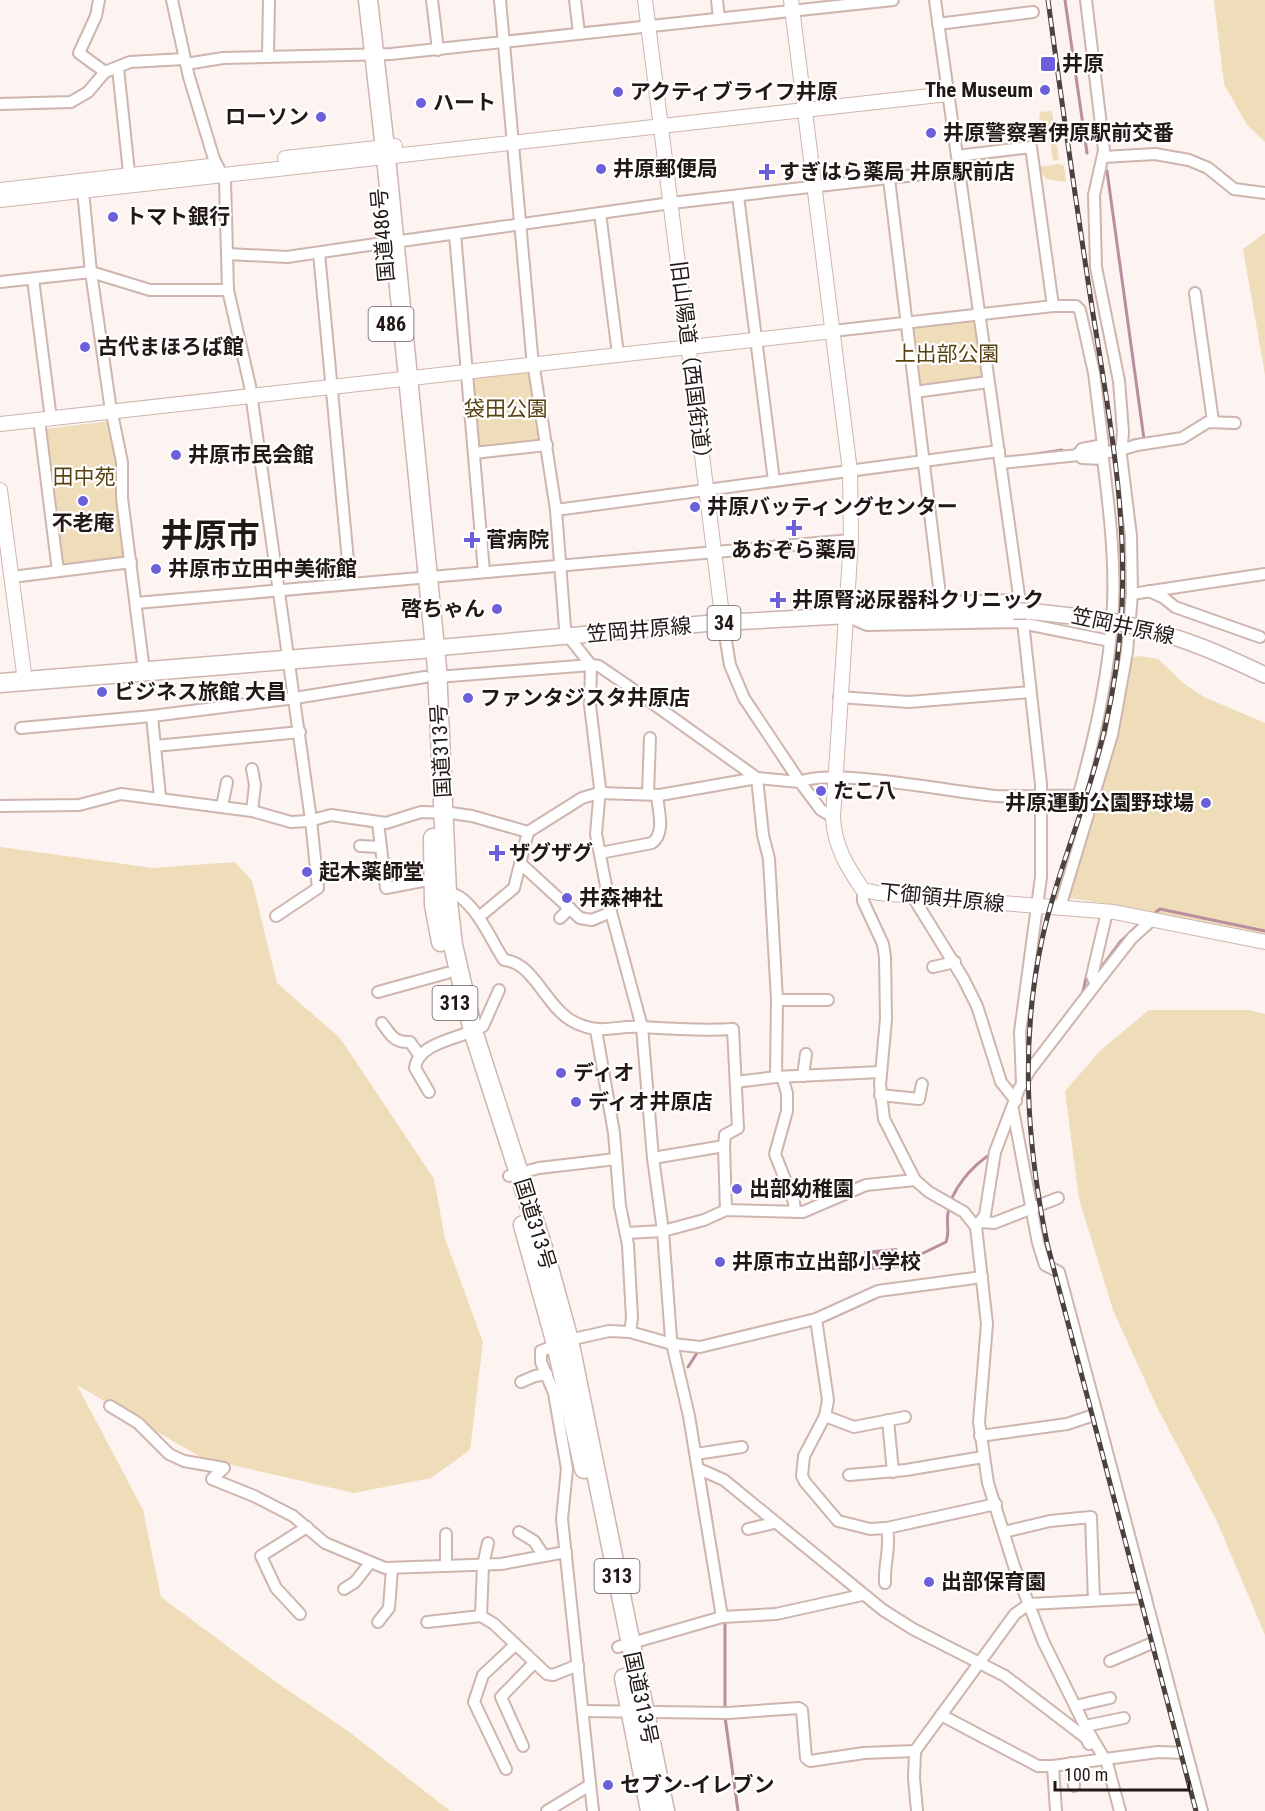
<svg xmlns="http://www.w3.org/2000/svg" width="1265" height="1811" font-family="'Roboto Condensed','Noto Sans JP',sans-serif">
  <rect width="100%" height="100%" fill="#fdf3f0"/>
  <!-- green -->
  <g fill="#efdcb9">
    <path d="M1214,0H1265V142L1247,125L1224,84Z"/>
    <path d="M1052,111L1059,160L1053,161L1048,126L1039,122L1040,112Z"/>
    <path d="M1059,164L1064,166L1066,182L1046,179L1038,167Z"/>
    <path d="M1265,233V375L1243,249Z"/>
    <path d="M972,320L975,324L982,377L981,381L922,388L918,385L911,331L915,327Z"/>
    <path d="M530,371L541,443L478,449L471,379Z"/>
    <path d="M111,421L117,441L125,558L62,567L43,429Z"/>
    <path d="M1138,656L1158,659L1183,683L1204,697L1265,723V934L1129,907L1069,898L1067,894L1113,749L1131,659Z"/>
    <path d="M0,847L153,868L235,862L252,881L277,983L340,1038L434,1179L445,1239L483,1342L470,1450L431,1478L354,1493L202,1458L77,1385L143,1510L161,1597L273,1680L348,1731L450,1811H0Z"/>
    <path d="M1149,1010H1248L1265,1014V1635L1216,1519L1158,1409L1113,1310L1079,1199L1065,1091L1101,1050Z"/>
  </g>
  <!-- water -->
  <path fill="#b98ea0" d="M897,1248L899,1268L866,1270L864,1251Z"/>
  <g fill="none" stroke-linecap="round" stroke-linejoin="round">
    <!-- stream -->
    <g stroke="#b98ea0" stroke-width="3">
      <path d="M1065,0L1087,153"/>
      <path d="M1107,171L1144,439L1133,440"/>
      <path d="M1023,456L1062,450"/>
      <path d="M1156,912L1160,909L1265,931"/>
      <path d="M1097,973L1121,941L1141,922"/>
      <path d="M1083,991L1087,974"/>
      <path d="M1076,1002L1091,981"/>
      <path d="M909,1260L946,1242C950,1232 946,1223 948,1213C951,1189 972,1166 992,1153"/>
      <path d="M821,1323L858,1306"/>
      <path d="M688,1367L697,1353"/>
      <path d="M704,1476L712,1522"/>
      <path d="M725,1710V1621"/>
      <path d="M725,1717L738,1811"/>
    </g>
    <!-- street-tunnel -->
    <path stroke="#dcd2cf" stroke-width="10" stroke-dasharray="10 5" stroke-linecap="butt" d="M1100,721L1112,723"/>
    <!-- street casing -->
    <g stroke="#ceb5ae" stroke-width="14">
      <g id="street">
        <path d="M99,0L96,16L79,53L105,72"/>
        <path d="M172,0L189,77L214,159L225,181L228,290L250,386L311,820L318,888L276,916"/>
        <path d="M432,0L438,50"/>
        <path d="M500,0L532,355L556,510L565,628L568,636L591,665L599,666L634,690L757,778L800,782L821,810L833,817"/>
        <path d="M575,0L579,33"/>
        <path d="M717,0L719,18"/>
        <path d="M935,0L1024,631L1041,784V877L1020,1032L1022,1084"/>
        <path d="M938,24L1033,12"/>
        <path d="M268,56L269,0"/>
        <path d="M186,64L223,58L391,54L893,0"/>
        <path d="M118,68L130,182"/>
        <path d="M0,104L71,102L88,92L105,72L130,62L184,59"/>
        <path d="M957,156L1031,147L1053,306"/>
        <path d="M1103,157L1155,154L1189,160L1208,168L1234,189L1265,193"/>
        <path d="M889,179L941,603"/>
        <path d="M83,191L91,272L110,404L122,462V498L144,671"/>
        <path d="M738,196L774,481"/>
        <path d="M600,213L618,354"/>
        <path d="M455,234L484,572"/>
        <path d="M394,242L671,203L959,170"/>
        <path d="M319,253L350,582"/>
        <path d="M227,254L287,257L383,243"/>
        <path d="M33,279L51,419"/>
        <path d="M0,282L91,272L150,290H228"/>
        <path d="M1195,293L1213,421"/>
        <path d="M915,392L988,382"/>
        <path d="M39,420L58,571"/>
        <path d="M474,453L547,445"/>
        <path d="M1001,463L1117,451L1137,445L1182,438L1208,422L1235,423"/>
        <path d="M556,510L999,451"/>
        <path d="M12,577L131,562"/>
        <path d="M1149,591L1164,598L1175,607L1260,637"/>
        <path d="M1132,594L1265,574"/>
        <path d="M136,603L851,540"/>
        <path d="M850,613L867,604L1019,600"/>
        <path d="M851,618L867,625L1016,622L1110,641"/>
        <path d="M723,623L730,665L744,698L800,782C833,767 955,793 997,796C1023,797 1050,795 1076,796L1079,794C1096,732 1110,670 1113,605C1115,556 1109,507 1103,459L1082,458L1078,454L1082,449L1103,445L1094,373L1080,310L1076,306H1053L833,331"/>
        <path d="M437,677L591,665L590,705L600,788L596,834L611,912L642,1027L653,1158L663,1231L671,1339L689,1416L722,1617"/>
        <path d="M839,697L909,702L1030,692"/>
        <path d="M152,716L160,797"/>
        <path d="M21,728L152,716L295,698L425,677"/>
        <path d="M155,746L300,732"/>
        <path d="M648,794L650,738"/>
        <path d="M0,806L79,805L121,794L252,811L291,822L309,821L331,815L386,823L421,812L451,813L472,816L528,832L582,798L599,793L660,795L757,778L763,835L769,859L777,1000L776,1077L736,1082"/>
        <path d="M222,806L227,782"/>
        <path d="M252,811L255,785L252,769"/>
        <path d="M378,823L386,888L433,879"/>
        <path d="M360,846L380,847"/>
        <path d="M600,853L652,843C666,833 658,810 657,795"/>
        <path d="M520,863L580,918L592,920L611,912"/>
        <path d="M863,890V901L883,944L885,957L886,1019L880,1085L884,1119L915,1180L929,1192L964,1212L976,1227L987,1324L979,1422L988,1483L1014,1566L1043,1641L1085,1726L1107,1763L1120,1811"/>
        <path d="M447,893C472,893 491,941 504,960C534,962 546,1008 574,1022C602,1036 614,1025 641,1027C673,1029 702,1031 733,1029L738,1128L725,1135L724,1146L653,1158"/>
        <path d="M913,897L963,978L977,1006L1001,1082L1016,1101"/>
        <path d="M1060,907L1112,735L1127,652L1132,594L1131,536L1121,455L1123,432L1119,381L1096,267L1094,195L1104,150L1086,0"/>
        <path d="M479,917L514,888L528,832"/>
        <path d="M560,918L570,908"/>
        <path d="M933,967L955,962"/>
        <path d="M1096,984L1132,938L1153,919"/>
        <path d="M378,992L447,973"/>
        <path d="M777,1000H828"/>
        <path d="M382,1023C390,1034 394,1043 410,1042L420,1056"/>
        <path d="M596,1030L614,1133L620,1206L628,1245L632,1318L630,1332"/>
        <path d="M803,1076L806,1054"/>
        <path d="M776,1077L880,1072"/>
        <path d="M782,1077L787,1093V1111L775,1154L794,1202L795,1212"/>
        <path d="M429,1092L415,1068C418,1041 465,1038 483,1026L499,990"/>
        <path d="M880,1095L919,1099L922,1084"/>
        <path d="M1013,1110L1038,1243L1045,1265L1059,1272L1097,1414"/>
        <path d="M724,1146L726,1210"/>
        <path d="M509,1176L539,1168L616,1159"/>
        <path d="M981,1222L994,1223L1058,1198"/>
        <path d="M976,1227L985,1215L995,1152L1019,1089L1030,1070L1096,984L1092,976L1107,912"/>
        <path d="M626,1233L663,1231L704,1220L726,1210L803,1212L866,1185L915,1180"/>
        <path d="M816,1319L828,1400L825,1416L804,1456L802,1476L805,1482L838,1521L870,1529L887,1528L996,1504"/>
        <path d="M521,1382L535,1376L547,1374"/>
        <path d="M110,1406L138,1423L169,1454L184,1461L224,1468L212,1479L254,1496L293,1516L325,1543L385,1568L501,1564L566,1552"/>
        <path d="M825,1416L854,1427L905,1417"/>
        <path d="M888,1420L893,1472"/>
        <path d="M980,1436L1067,1424L1097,1414L1202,1811"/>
        <path d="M696,1454L742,1447"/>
        <path d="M699,1469L724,1480L883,1610L913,1629L1005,1676L1086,1738L1089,1744"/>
        <path d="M849,1475L906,1470L983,1457"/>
        <path d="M748,1529L774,1523"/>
        <path d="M519,1532L534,1541L544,1556"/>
        <path d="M1004,1532L1050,1521L1091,1517L1094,1600"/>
        <path d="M446,1534V1566"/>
        <path d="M488,1543L483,1565L481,1616L494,1624L547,1674L553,1675L578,1665"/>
        <path d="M885,1583C884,1560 891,1550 887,1528"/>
        <path d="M344,1589L355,1582L370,1563"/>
        <path d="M300,1614L276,1588L261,1556L307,1527"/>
        <path d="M378,1622L389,1608L392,1568"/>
        <path d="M427,1622L481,1616"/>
        <path d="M618,1647L722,1617L776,1614L862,1595"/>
        <path d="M1110,1661L1157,1641"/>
        <path d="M1075,1706L1110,1698"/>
        <path d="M583,1711L728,1713L799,1708L802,1710L806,1758L810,1761L864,1753L915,1751L1015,1614L1029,1604L1146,1598"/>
        <path d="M941,1715L1038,1766H1053L1158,1752L1186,1753"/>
        <path d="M1085,1726L1124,1718"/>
        <path d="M523,1746L501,1697L534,1663"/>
        <path d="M915,1751L914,1778L917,1811"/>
        <path d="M1071,1763L1074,1786"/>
        <path d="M1053,1766L1056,1811"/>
        <path d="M506,1769L474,1702L483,1675L515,1645"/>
        <path d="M547,1811L590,1785"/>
        <path d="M593,1811L562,1519L567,1469L554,1393L541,1362V1351L569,1340L609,1331L630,1332L672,1344L700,1347L816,1319L878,1291L982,1277"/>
      </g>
    </g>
    <!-- secondary casing -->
    <g stroke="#ceb5ae" stroke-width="16">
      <g id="secondary">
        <path d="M645,0L723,623"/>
        <path d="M791,0L850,471L851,540L833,817C834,845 847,867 863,890L878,893L1114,912L1265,942"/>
        <path d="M285,158L395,146"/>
        <path d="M0,190L210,166"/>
        <path d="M0,200L948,94"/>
        <path d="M0,424L833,331"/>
        <path d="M0,490L25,681"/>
      </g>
    </g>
    <!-- primary casing -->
    <g stroke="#ceb5ae" stroke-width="18">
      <g id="primary">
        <path d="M1027,611L1108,620"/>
        <path d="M1137,627C1183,637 1223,655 1265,675"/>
        <path d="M434,648L712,623L858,615L1013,611"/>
      </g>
    </g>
    <!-- highway casing -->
    <g stroke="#ceb5ae" stroke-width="21">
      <g id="highway">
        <path d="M368,0L386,157L437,668L447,893L453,945L473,1031L546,1257L569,1340L665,1811"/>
        <path d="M0,683L434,648"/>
        <path d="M433,838L434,905L441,942"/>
        <path d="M523,1225L556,1344L584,1469"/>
        <path d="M624,1678L650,1811"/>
      </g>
    </g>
    <!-- street -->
    <use href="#street" stroke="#fff" stroke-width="10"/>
    <!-- secondary -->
    <use href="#secondary" stroke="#fff" stroke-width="14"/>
    <!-- primary -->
    <use href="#primary" stroke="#fff" stroke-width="15"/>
    <!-- highway -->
    <use href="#highway" stroke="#fff" stroke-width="18"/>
    <!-- rail casing -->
    <g stroke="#4b423f" stroke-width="5">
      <path id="rail" d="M1048,0C1062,105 1077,209 1093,314C1110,419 1130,528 1120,635C1115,691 1102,748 1084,802C1070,846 1053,890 1043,935C1020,1039 1026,1139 1047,1243L1196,1811"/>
    </g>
    <!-- rail -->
    <use href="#rail" stroke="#fff" stroke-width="3" stroke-dasharray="9" stroke-linecap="butt"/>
    <!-- primary-bridge casing -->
    <g stroke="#ceb5ae" stroke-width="18" stroke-linecap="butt">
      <g id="primary-bridge">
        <path d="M1013,611H1027"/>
        <path d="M1108,620L1137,627"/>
      </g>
    </g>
    <!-- primary-bridge -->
    <use href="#primary-bridge" stroke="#fff" stroke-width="15"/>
  </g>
  <!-- markers -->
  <g fill="#6b60da" stroke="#fff" stroke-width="2">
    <rect x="1040" y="56" width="16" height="16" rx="3"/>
    <circle cx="1045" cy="90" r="6"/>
    <circle cx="618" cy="92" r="6"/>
    <circle cx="421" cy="103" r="6"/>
    <circle cx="321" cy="117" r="6"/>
    <circle cx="931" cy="133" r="6"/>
    <circle cx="601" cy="169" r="6"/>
    <path d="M764 163h6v6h6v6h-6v6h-6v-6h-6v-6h6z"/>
    <circle cx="113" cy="217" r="6"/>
    <circle cx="85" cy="347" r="6"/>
    <circle cx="176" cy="455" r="6"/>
    <circle cx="83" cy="501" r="6"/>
    <circle cx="695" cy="507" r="6"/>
    <path d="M791 519h6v6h6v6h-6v6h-6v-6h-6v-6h6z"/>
    <path d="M469 531h6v6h6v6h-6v6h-6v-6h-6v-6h6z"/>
    <circle cx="156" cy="569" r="6"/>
    <path d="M775 591h6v6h6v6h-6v6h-6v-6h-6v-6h6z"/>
    <circle cx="497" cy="609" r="6"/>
    <circle cx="102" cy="692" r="6"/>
    <circle cx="468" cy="698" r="6"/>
    <circle cx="821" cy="791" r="6"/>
    <circle cx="1206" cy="803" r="6"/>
    <path d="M494 844h6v6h6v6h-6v6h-6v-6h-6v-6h6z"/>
    <circle cx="307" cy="872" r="6"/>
    <circle cx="567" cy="898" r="6"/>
    <circle cx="561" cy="1073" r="6"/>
    <circle cx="576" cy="1102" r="6"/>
    <circle cx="737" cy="1189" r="6"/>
    <circle cx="720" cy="1262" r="6"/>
    <circle cx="929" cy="1582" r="6"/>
    <circle cx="608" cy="1785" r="6"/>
  </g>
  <g text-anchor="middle" stroke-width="4.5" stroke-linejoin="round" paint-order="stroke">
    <!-- shield labels -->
    <g fill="#fff" stroke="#645e5c" stroke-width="1.5">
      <rect x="368.5" y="307" width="45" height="34" rx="4.5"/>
      <rect x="707.5" y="606" width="33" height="34" rx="4.5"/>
      <rect x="432.5" y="986" width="45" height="34" rx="4.5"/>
      <rect x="594.5" y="1559" width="45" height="34" rx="4.5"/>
    </g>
    <g font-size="20" font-weight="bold" fill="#221916">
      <text x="391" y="331">486</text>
      <text x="724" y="630">34</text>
      <text x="455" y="1010">313</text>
      <text x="617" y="1583">313</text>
    </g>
    <!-- poi labels -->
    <g font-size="21" font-weight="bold" fill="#221916" stroke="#fff" text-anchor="start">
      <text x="1062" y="71">井原</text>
      <text x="1033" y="97" text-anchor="end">The Museum</text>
      <text x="630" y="99">アクティブライフ井原</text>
      <text x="433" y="110">ハート</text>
      <text x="309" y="124" text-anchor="end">ローソン</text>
      <text x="943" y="140">井原警察署伊原駅前交番</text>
      <text x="613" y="176">井原郵便局</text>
      <text x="779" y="179">すぎはら薬局 井原駅前店</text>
      <text x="125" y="224">トマト銀行</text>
      <text x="97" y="354">古代まほろば館</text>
      <text x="188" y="462">井原市民会館</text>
      <text x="707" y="514">井原バッティングセンター</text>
      <text x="83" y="530" text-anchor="middle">不老庵</text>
      <text x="486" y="547">菅病院</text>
      <text x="794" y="557" text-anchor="middle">あおぞら薬局</text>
      <text x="168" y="576">井原市立田中美術館</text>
      <text x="792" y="607">井原腎泌尿器科クリニック</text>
      <text x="485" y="616" text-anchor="end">啓ちゃん</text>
      <text x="114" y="699">ビジネス旅館 大昌</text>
      <text x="480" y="705">ファンタジスタ井原店</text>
      <text x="833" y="798">たこ八</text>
      <text x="1194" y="810" text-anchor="end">井原運動公園野球場</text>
      <text x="509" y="860">ザグザグ</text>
      <text x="319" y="879">起木薬師堂</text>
      <text x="579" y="905">井森神社</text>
      <text x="573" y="1080">ディオ</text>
      <text x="588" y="1109">ディオ井原店</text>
      <text x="749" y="1196">出部幼稚園</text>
      <text x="732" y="1269">井原市立出部小学校</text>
      <text x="941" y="1589">出部保育園</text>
      <text x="620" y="1792">セブン-イレブン</text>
    </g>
    <!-- street labels -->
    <g font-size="21" fill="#221916" stroke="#fff">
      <text transform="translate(383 235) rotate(-95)" y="7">国道486号</text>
      <text transform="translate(691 365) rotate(83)" y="7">旧山陽道（西国街道）</text>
      <text transform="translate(1123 626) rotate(12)" y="7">笠岡井原線</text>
      <text transform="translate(639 630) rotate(-5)" y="7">笠岡井原線</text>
      <text transform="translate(441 751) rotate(-93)" y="7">国道313号</text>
      <text transform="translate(942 898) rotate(6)" y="7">下御領井原線</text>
      <text transform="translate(535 1224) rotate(73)" y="7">国道313号</text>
      <text transform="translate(641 1698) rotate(78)" y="7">国道313号</text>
    </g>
    <!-- park labels -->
    <g font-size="21" fill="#594313" stroke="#fff">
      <text x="947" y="361">上出部公園</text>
      <text x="506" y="416">袋田公園</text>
      <text x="84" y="484">田中苑</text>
    </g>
    <!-- town labels -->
    <g font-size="33" font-weight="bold" fill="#221916" stroke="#fff">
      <text x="210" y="547">井原市</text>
    </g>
  </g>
  <!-- scale -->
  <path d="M1055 1781v9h134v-9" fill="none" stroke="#221916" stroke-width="3"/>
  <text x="1064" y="1781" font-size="18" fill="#221916" stroke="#ffffff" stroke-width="4.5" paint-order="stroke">100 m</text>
</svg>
